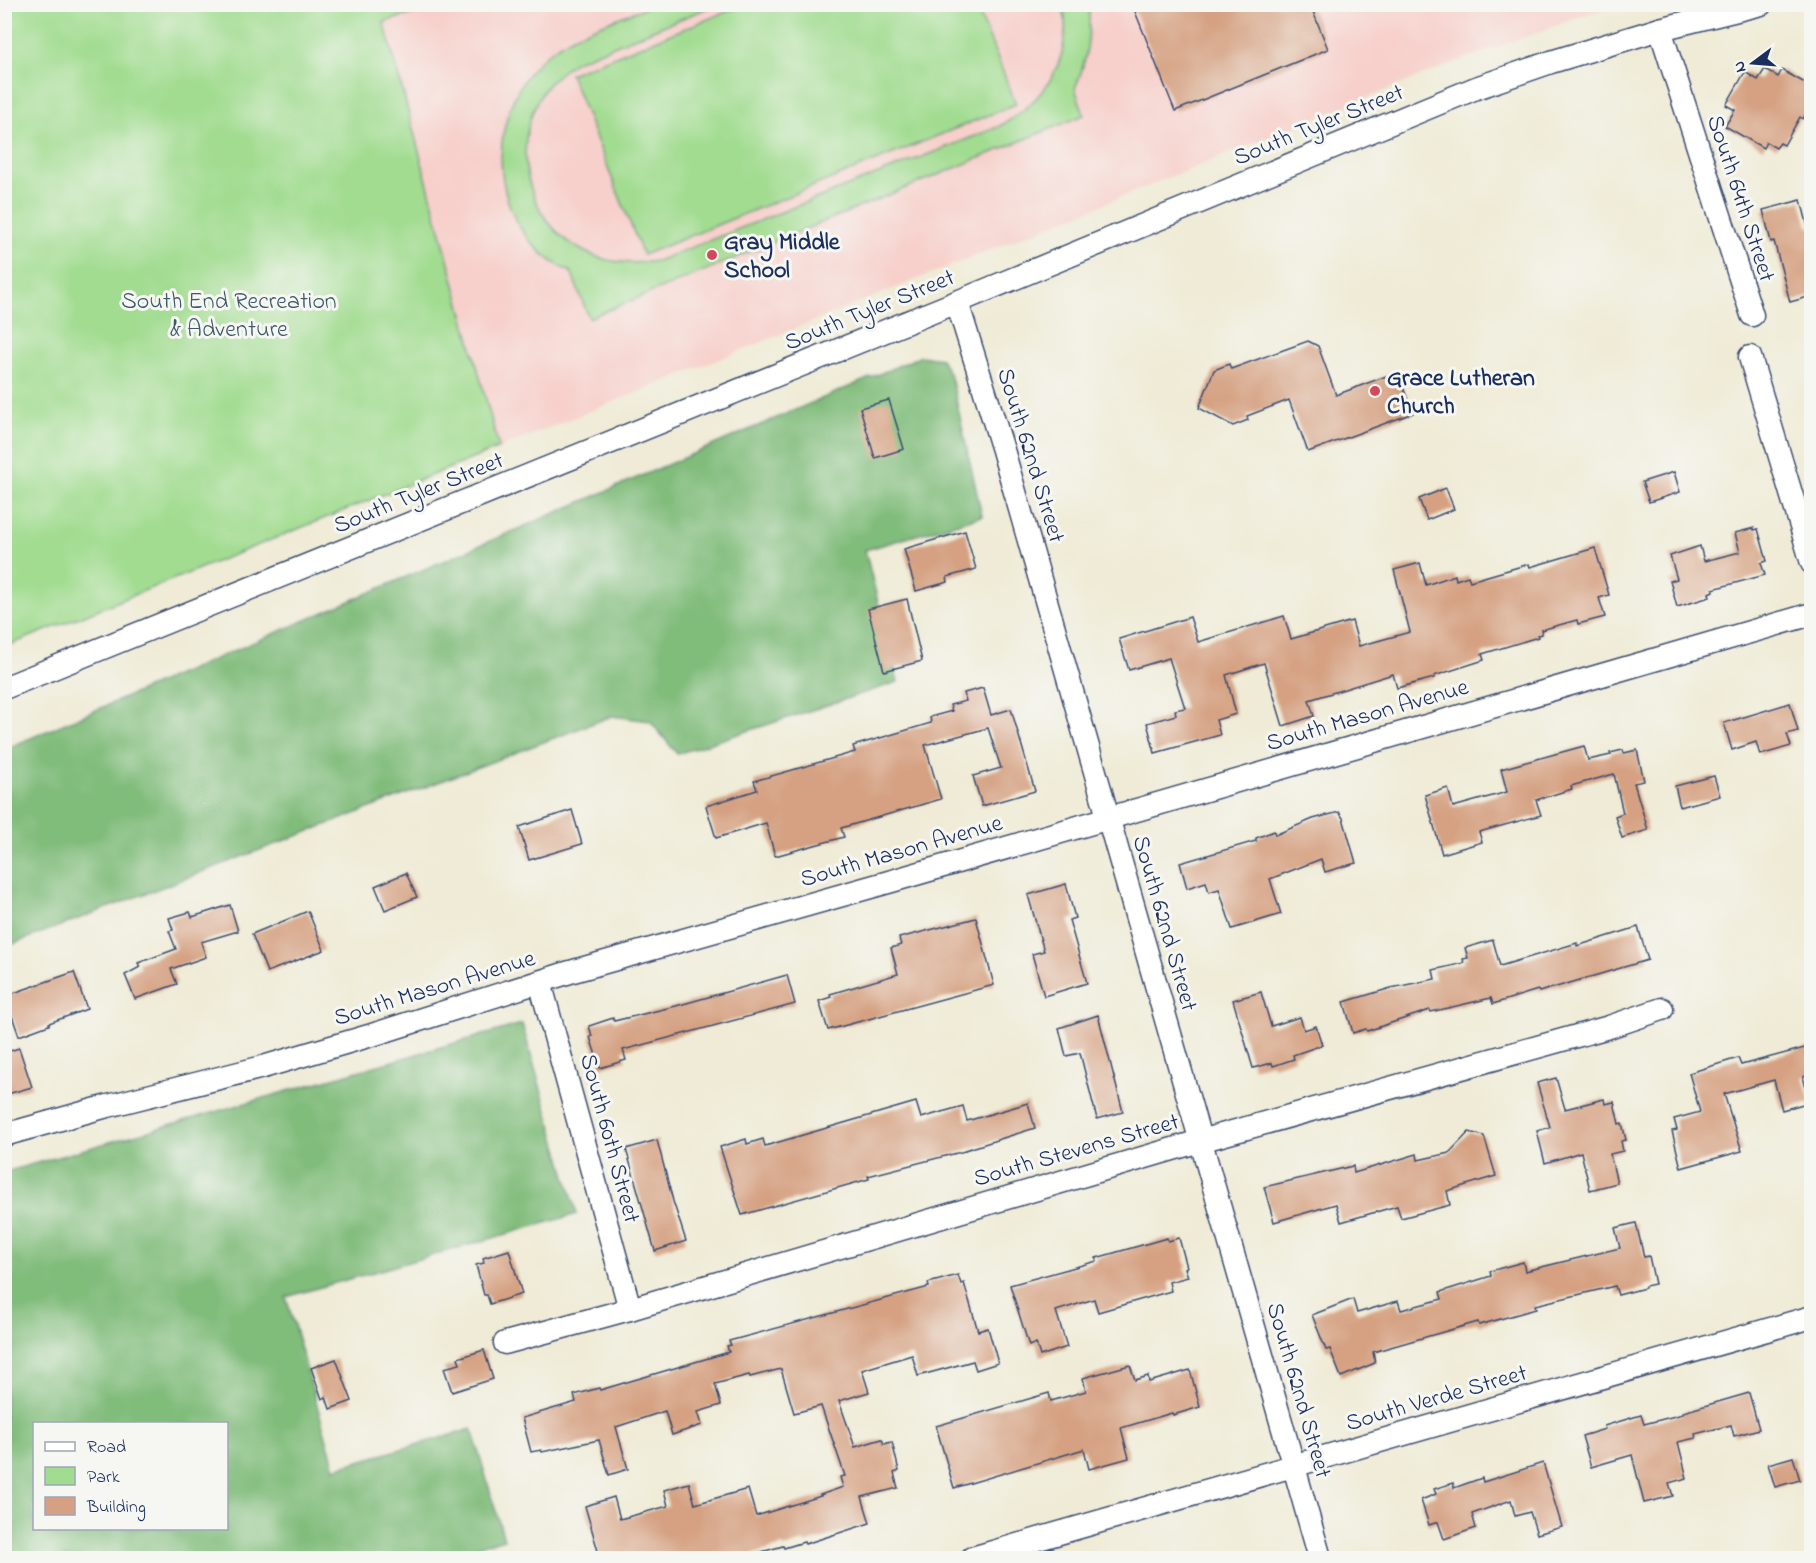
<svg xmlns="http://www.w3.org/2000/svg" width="1816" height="1563" font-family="'Indie Flower',sans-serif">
  <rect width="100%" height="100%" fill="#f6f6f2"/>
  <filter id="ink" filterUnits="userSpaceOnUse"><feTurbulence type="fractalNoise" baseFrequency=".0167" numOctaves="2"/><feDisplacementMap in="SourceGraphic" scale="12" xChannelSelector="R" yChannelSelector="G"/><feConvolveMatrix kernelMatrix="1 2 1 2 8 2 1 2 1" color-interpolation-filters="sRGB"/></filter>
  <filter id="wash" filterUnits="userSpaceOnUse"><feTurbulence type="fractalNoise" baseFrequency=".008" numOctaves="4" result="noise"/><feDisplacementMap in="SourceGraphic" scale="24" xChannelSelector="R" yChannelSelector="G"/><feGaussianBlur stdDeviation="1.35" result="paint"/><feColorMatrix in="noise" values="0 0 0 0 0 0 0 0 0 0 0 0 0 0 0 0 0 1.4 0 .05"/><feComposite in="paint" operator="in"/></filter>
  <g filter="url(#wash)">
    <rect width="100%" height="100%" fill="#efebd6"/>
    <!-- built -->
    <path fill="#f7d0cb" d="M443,4L1622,5L1593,12L1456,62L499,448L384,21Z"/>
    <!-- green -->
    <g fill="#a1dc90" stroke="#5e8677" stroke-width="1.5">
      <path d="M5,4L443,5L384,22L499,448L5,647Z"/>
      <path d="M654,4L715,5L574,62C563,70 552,79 544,90C505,148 529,234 597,257C617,264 636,264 657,261L998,127C1044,102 1074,59 1063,5H1088L1089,7C1090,37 1087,61 1075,88L1084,115L589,318L571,272C486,234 480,113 546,55C571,32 621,18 654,4Z"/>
      <path d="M746,4L976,5L1016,104L643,255L570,74Z"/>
    </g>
    <!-- forest -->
    <g fill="#80bc7a" stroke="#4e766c" stroke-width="1.5" fill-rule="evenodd">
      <path d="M921,356L941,359L951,377L982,516L865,550L898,682L677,754L650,721L612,716L5,947V749Z"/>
      <path d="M522,1024L577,1214L286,1297L335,1468L472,1429L504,1539L436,1558H5V1172ZM34,1424H226V1528H34Z"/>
    </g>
    <g id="blocks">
      <!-- building -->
      <g fill="#d5a182">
        <path d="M1132,4H1310L1328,49L1175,111Z"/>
        <path d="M1765,69L1778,77L1782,70L1812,87V104L1803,119L1800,117L1784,145L1780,143L1776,148L1766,142L1763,148L1725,126L1735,110L1726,105L1745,72L1758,80Z"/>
        <path d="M1801,200L1808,227L1812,226V296L1790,302L1774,241L1771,242L1763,210Z"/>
        <path d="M1308,341L1318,346L1336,395L1397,372L1413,413L1308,452L1289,400L1247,416L1248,420L1233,426L1199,408L1214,370L1229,364L1231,369Z"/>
        <path d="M889,400L904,449L875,458L860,408Z"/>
        <path d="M1674,472L1680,492L1649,502L1642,482Z"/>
        <path d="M1446,488L1454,509L1427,520L1419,499Z"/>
        <path d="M1754,528V530L1758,529L1767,561L1761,563L1765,575L1713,589V591L1709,593L1710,597L1677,607L1670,581L1677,579L1670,556L1700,546L1704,561L1740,552L1735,533Z"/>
        <path d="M965,531L976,569L947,577L948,582L916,591L904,549Z"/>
        <path d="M1595,548L1609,595L1599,598L1605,617L1578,624L1577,620L1541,630L1542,634L1537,635L1538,637L1482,654L1484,660L1434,676V678L1397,688L1393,674L1309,700L1314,716L1283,726L1264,663L1226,675L1236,714L1216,720L1220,735L1155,753L1147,723L1176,715L1175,710L1185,708L1169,658L1129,670L1119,639L1190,617L1198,642L1284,616L1291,639L1352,621L1359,646L1410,632L1394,570L1420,563L1426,585L1455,575L1456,580L1468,576L1470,581L1529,564L1530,567Z"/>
        <path d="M907,599L922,661L884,671L868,609Z"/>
        <path d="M983,688L991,715L1011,709L1035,791L982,806L973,776L1001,768L988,728L925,745L941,799L841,828L844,837L775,856L766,823L716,838L706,806L757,790L754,781L855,752L853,746L931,723L930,717L952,711L950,705L966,701L964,693Z"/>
        <path d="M1790,703L1798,731L1787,734L1791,746L1760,755L1756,742L1732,750L1724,723Z"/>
        <path d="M1584,746L1588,760L1611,755L1610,753L1623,750L1624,753L1637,750L1644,781L1634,783L1648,830L1622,838L1615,816L1623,813L1614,774L1571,786L1572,789L1536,800L1541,815L1479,832L1482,842L1442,854L1425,795L1448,788L1453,807L1507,792L1501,769Z"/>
        <path d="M1714,776L1720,796L1680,807L1675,786Z"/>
        <path d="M572,810L582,844L529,860L519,827Z"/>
        <path d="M1339,812L1343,818L1356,863L1325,872L1321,859L1270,879L1281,914L1232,929L1219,889L1209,892L1206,882L1187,888L1180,863L1256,841V838L1274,831L1275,835L1313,819Z"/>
        <path d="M406,873L417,897L385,910L375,886Z"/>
        <path d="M1066,884L1075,918L1069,920L1087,983L1044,996L1032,954L1044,951L1028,895Z"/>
        <path d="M230,905L238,931L201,942L206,957L171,969L177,984L135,999L125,975L140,967L138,963L176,949L169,931L173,930L169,918L190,912L192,917Z"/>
        <path d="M308,911L324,950L267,972L252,934Z"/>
        <path d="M976,918L994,985L828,1030L819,1001L831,997L830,994L898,974L891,948L901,945L899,938Z"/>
        <path d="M1638,927L1648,960L1539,992L1538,990L1493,1004L1491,998L1431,1012L1430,1010L1367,1031L1366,1029L1353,1033L1344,1002L1391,988L1435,979L1433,970L1464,963L1463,959L1468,958L1465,948L1493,940L1500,966L1577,943V946Z"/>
        <path d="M74,972L87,1009L49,1023V1025L19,1036L5,996Z"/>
        <path d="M787,975L795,1004L623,1050L626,1060L600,1068L590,1037L592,1036L589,1026L613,1018L614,1021L676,1006Z"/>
        <path d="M1261,992L1271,1026L1300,1017L1304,1030L1316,1026L1322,1045L1293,1055L1294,1059L1273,1066L1272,1063L1253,1068L1233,1000Z"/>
        <path d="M1098,1015L1123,1112L1097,1119L1080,1053L1066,1056L1059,1028Z"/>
        <path d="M1812,1046V1074L1803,1077L1810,1102L1782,1110L1774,1080L1724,1094L1742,1151L1681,1168L1672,1131L1677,1130L1674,1119L1700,1112L1689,1073L1738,1058L1741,1065Z"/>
        <path d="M19,1048L32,1087L4,1095V1053Z"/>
        <path d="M1556,1078L1565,1109L1604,1099L1605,1104L1614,1102L1619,1124L1622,1123L1626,1140L1621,1141L1623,1151L1610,1154L1617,1183L1590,1190L1581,1152L1545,1163L1537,1131L1550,1127L1537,1083Z"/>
        <path d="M916,1102L921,1118L963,1106L967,1121L1028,1103L1035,1128L965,1150V1151L868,1176L869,1179L742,1215L720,1147L746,1139L747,1144L763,1139L765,1146Z"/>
        <path d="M1469,1132L1484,1136L1496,1176L1447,1191L1450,1205L1401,1218L1397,1206L1341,1222L1336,1204L1274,1222L1264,1187L1353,1166L1354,1173L1417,1154L1418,1160L1449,1153Z"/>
        <path d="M657,1140L673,1201L686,1241L655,1251L626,1149Z"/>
        <path d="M1636,1223L1644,1257L1649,1256L1655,1284L1645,1286V1288L1618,1295L1615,1286L1535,1305L1536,1309L1479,1325L1478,1322L1373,1352L1375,1363L1341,1377L1330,1349L1326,1350L1312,1315L1353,1299L1357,1313L1398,1301L1401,1310L1442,1299L1440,1292L1491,1276L1490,1271L1523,1262L1525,1271L1620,1248L1615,1228Z"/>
        <path d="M1167,1238L1168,1241L1179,1238L1187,1267L1185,1268L1188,1277L1169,1282L1171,1291L1098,1312L1094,1299L1056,1311L1067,1347L1040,1356L1036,1343L1029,1346L1010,1285L1097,1261L1096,1258Z"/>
        <path d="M509,1250L522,1294L490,1304L487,1295H484L476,1265L484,1263L483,1258Z"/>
        <path d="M958,1275L961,1284L964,1283L978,1331L988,1328L998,1363L976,1370L973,1361L918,1376L912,1355L862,1370L869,1392L839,1401L855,1447L882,1439L884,1444L892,1442L899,1471L894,1473L898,1488L862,1497L870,1523L805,1544L804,1542L784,1548L783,1546L740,1558H600L585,1506L614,1497L620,1519L668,1506L664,1490L689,1483L695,1504L748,1489L756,1516L821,1496L820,1495L843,1487L840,1477L845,1476L821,1406L794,1413L781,1369L750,1377L749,1375L715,1384L721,1405L698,1412L702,1425L672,1435L665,1411L616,1427L628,1469L609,1475L599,1440L542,1452L541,1450L531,1452L522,1418L576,1402L574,1395L599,1388L600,1390L729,1352L727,1346L731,1345L729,1341L929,1287L928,1283Z"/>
        <path d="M484,1350L493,1379L452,1392L444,1368L460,1364L458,1358Z"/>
        <path d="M336,1359L352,1401L330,1409L326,1397L322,1399L311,1368Z"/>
        <path d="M1130,1365L1135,1380L1148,1376L1149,1382L1190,1370L1200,1407L1173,1415L1172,1413L1121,1428L1129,1458L1089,1469L1084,1449L954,1488L936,1426L1049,1393L1051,1401L1086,1391L1083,1378Z"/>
        <path d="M1749,1393L1759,1429L1734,1436L1731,1425L1695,1434L1696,1438L1678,1442L1687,1478L1669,1483L1673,1496L1644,1503L1632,1455L1591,1467L1582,1436L1605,1429L1604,1426L1641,1415L1644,1424L1683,1414V1412Z"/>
        <path d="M1793,1457L1800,1480L1775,1487L1768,1464Z"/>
        <path d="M1543,1463L1562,1527L1537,1534L1530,1512L1515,1516L1511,1500L1472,1514L1476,1528L1444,1539L1438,1522L1429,1525L1421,1500L1436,1494L1434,1489L1453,1483L1454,1488L1482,1478L1483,1482Z"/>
      </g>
    </g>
  </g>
  <g filter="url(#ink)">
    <use href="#blocks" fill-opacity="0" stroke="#3b4b70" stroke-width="1.5"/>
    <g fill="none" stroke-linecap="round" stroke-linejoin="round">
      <!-- minor casing -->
      <g stroke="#3b4b70" stroke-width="25">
        <g id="minor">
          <path d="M1660,29L1752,315"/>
          <path d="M957,302L1003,450L1320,1558"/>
          <path d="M1750,357L1812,563"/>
          <path d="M4,688L957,302L1476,88L1551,62L1660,29L1761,4"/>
          <path d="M540,982L630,1309"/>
          <path d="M4,1135L104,1107L263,1067L372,1035L570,972L892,881L1812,614"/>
          <path d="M505,1343L630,1309L1200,1141L1609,1027L1662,1009"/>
          <path d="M972,1558L1812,1317"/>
        </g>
      </g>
      <!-- minor -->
      <use href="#minor" stroke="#fff" stroke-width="22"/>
    </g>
  </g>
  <!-- markers -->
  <g fill="#d1495b" stroke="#f6f6f2" stroke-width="2">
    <circle cx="712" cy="255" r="6"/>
    <circle cx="1375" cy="391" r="6"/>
  </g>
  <g text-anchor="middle" stroke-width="6" stroke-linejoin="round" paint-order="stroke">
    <!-- street labels -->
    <g font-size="24" fill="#1b2f5e" stroke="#f6f6f2">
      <text transform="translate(1318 124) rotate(-22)" y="8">South Tyler Street</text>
      <text transform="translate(1742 198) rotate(72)" y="8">South 64th Street</text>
      <text transform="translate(869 309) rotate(-22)" y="8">South Tyler Street</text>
      <text transform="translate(1032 455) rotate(73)" y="8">South 62nd Street</text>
      <text transform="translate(418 492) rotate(-22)" y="8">South Tyler Street</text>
      <text transform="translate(1367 714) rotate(-16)" y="8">South Mason Avenue</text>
      <text transform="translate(901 850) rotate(-16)" y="8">South Mason Avenue</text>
      <text transform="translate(1166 923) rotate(74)" y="8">South 62nd Street</text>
      <text transform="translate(434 987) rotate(-17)" y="8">South Mason Avenue</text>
      <text transform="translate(611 1138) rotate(75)" y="8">South 60th Street</text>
      <text transform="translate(1076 1149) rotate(-16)" y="8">South Stevens Street</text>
      <text transform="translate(1300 1390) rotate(74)" y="8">South 62nd Street</text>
      <text transform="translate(1436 1397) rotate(-16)" y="8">South Verde Street</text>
    </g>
    <!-- poi labels -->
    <g font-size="24" font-weight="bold" fill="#1b2f5e" stroke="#f6f6f2" text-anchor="start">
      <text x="724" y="249">Gray Middle<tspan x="724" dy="28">School</tspan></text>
      <text x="1387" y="385">Grace Lutheran<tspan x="1387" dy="28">Church</tspan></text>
    </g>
    <!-- park labels -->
    <g font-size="24" fill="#3c5a6a" stroke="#f6f6f2">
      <text x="229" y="308">South End Recreation<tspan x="229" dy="28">&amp; Adventure</tspan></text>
    </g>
  </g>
  <!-- margin -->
  <rect width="1816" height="1563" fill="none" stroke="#f6f6f2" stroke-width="24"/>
  <!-- legend -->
  <rect x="33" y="1422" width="195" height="108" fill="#f6f6f2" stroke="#9ea6b7" stroke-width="1.5"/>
  <rect x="45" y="1442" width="30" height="9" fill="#ffffff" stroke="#9ea6b7" stroke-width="1.5"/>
  <text x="87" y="1452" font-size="18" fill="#1b2f5e">Road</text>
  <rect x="45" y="1467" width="30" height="18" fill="#a1dc90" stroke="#9ea6b7" stroke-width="1.5"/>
  <text x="87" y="1482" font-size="18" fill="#1b2f5e">Park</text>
  <rect x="45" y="1497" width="30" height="18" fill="#d5a182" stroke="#9ea6b7" stroke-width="1.5"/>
  <text x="87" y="1512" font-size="18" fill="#1b2f5e">Building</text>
  <!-- north arrow -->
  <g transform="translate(1753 63) rotate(254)" stroke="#f6f6f2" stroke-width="4.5" paint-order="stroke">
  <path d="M0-4.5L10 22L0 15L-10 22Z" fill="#1b2f5e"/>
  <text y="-9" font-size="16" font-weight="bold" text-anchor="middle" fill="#1b2f5e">N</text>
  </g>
</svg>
